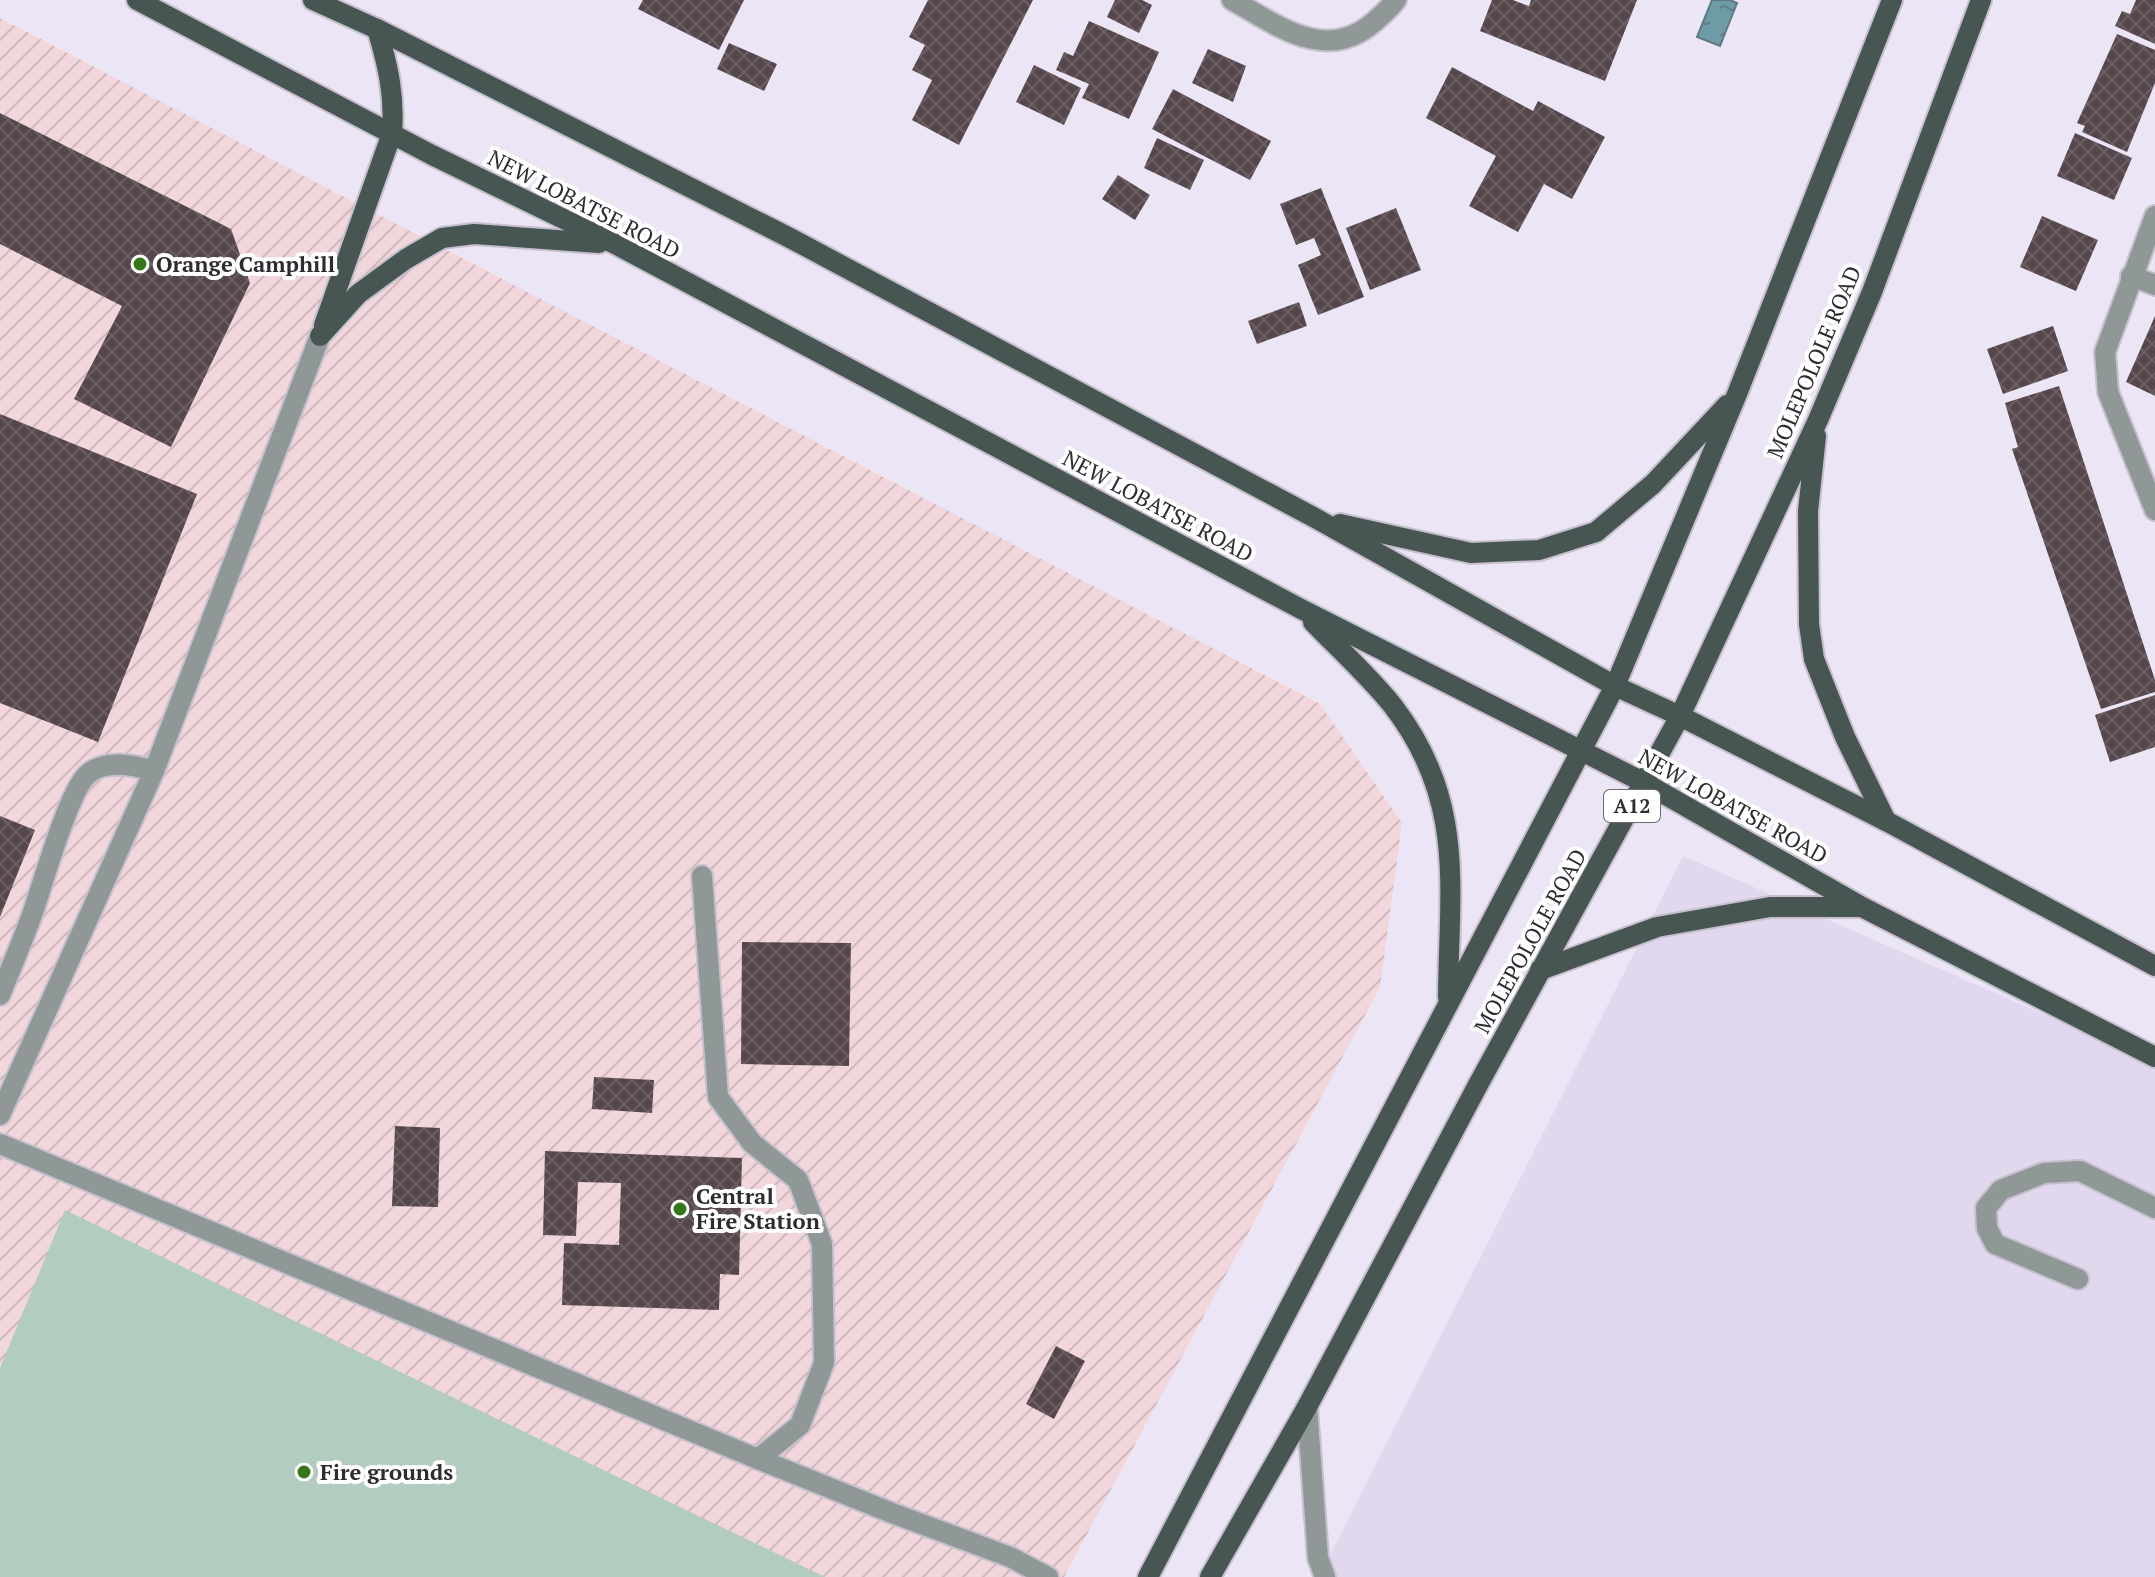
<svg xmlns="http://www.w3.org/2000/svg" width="2155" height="1577" font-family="'PT Serif',serif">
  <defs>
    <pattern id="industrial-furrows" width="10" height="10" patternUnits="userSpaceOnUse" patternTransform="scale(2)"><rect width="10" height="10" fill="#f1d7dc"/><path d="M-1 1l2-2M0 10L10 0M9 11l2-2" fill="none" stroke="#cfb9bd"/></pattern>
    <pattern id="water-ripples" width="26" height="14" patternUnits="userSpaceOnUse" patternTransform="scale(2)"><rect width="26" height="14" fill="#6f9ba7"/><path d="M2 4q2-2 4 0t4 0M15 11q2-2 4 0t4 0" fill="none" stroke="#5c7f89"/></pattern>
    <pattern id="building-cross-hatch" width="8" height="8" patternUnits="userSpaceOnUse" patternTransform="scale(2)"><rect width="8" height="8" fill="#56474d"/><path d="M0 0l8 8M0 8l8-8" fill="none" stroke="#6b5f64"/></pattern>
  </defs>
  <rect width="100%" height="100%" fill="#ece5f5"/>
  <!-- built -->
  <path fill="#e2d8ee" d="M1683,856L2155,1063V1577H1319Z"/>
  <!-- industrial -->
  <path fill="url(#industrial-furrows)" d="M0,18L1320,704L1402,823L1380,987L1064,1577H0Z"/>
  <!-- pitch -->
  <path fill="#b2ccbf" d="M65,1210L825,1577H0V1368Z"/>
  <!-- water -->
  <path fill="url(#water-ripples)" stroke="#5c7984" stroke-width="2" d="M1712,0H1730L1737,3L1720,46L1697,37Z"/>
  <!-- building -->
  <g fill="url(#building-cross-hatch)">
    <path d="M643,0H744L719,50L638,9Z"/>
    <path d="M928,0H1033L959,145L912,120L932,80L912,70L925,45L909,37Z"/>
    <path d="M1115,0H1142L1152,5L1139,33L1107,17Z"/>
    <path d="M1492,0H1513L1529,6L1531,0H1637L1605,81L1480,31Z"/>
    <path d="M2136,0H2155V44L2115,26L2122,11L2130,14Z"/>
    <path d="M1089,21L1159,52L1129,119L1082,98L1089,84L1056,70L1064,52L1073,56Z"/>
    <path d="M2117,34L2155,50V83L2127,152L2082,132L2085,126L2077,123Z"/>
    <path d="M729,43L777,64L764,91L717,69Z"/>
    <path d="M1208,49L1246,66L1233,102L1192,83Z"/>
    <path d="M1034,65L1081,88L1064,125L1016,102Z"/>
    <path d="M1452,67L1533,111L1538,101L1605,137L1572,199L1544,184L1518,232L1469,206L1496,156L1426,118Z"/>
    <path d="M1173,89L1271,141L1250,180L1152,129Z"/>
    <path d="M0,113L231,229L250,283L171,447L74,399L122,306L0,244Z"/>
    <path d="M2075,133L2132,158L2114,200L2057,176Z"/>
    <path d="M1157,138L1204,160L1190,190L1144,168Z"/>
    <path d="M1118,175L1150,195L1135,220L1102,199Z"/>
    <path d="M1321,188L1364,297L1318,315L1298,265L1321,255L1314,238L1296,245L1280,204Z"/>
    <path d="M1396,208L1421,270L1370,290L1346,228Z"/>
    <path d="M2042,216L2098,240L2076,291L2020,267Z"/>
    <path d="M1299,302L1307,326L1257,344L1248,321Z"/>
    <path d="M2155,316V396L2126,382Z"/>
    <path d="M2053,326L2068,371L2003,394L1987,349Z"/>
    <path d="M2059,386L2155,680V692L2101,709L2012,449L2018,447L2005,403Z"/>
    <path d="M0,414L197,494L98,742L0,703Z"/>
    <path d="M2155,695V747L2110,762L2095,715Z"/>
    <path d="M0,816L35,830L0,917Z"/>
    <path d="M742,942L851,943L849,1066L741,1064Z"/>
    <path d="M594,1077L654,1080L652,1113L592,1109Z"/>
    <path d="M395,1126L440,1128L438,1207L392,1206Z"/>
    <path d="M545,1151L742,1158L739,1275L720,1274L719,1310L562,1305L564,1243L619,1245L621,1183L578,1182L576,1236L543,1235Z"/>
    <path d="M1056,1346L1085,1361L1054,1419L1026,1404Z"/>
  </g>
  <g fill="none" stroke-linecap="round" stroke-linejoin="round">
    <!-- minor casing -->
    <g stroke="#c6c0ce" stroke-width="24">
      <g id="minor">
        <path d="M1232,0C1277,25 1326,64 1374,22C1382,15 1390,8 1396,0"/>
        <path d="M2155,216L2105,352L2108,392L2155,510"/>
        <path d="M2131,276L2155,285"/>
        <path d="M702,876L718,1097L752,1143L798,1180L822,1244L824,1363L800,1425L758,1459"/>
        <path d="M0,995C11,968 22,942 32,915C42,887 69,788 89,773C107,759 134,765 154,771"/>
        <path d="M0,1115L154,771L320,336"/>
        <path d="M0,1144L758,1459L892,1513L1010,1557L1048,1577"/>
        <path d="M2078,1279L1995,1244L1987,1228L1986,1208L2001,1190L2044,1173L2080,1171L2155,1208"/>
        <path d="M1307,1407L1318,1558L1325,1577"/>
      </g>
    </g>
    <!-- major casing -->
    <g stroke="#c6c0ce" stroke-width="24">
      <g id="major">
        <path d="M137,0L432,155L615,244L1301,609L1645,783L1862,907L2155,1057"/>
        <path d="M313,0L377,29L790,238L1317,519L1615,686L1680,716L1886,821L2155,966"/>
        <path d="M324,325L392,133C395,96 388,65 377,29"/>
        <path d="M320,336L358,294L406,259L442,238L474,234L599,243"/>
        <path d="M1816,436L1808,511L1809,624L1814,659L1845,737L1886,821"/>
        <path d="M1340,524L1471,553L1539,550L1596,532L1653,484L1727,405"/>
        <path d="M1313,622C1339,649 1369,676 1393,706C1466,801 1449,886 1448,997"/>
        <path d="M1540,970L1657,927L1770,907H1858"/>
        <path d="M1148,1577L1615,686L1737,394L1892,0"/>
        <path d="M1210,1577L1307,1407L1479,1083L1680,716L1818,420L1872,292L1981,0"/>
      </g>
    </g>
    <!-- minor -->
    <use href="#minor" stroke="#8f9896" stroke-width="20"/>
    <!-- major -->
    <use href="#major" stroke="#485653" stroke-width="20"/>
  </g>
  <!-- markers -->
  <g fill="#347718" stroke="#fff" stroke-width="3">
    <circle cx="140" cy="264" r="8"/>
    <circle cx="680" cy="1209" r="8"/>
    <circle cx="304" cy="1472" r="8"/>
  </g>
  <g text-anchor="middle" stroke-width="8" stroke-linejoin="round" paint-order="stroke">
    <!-- shield labels -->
    <rect fill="#fff" stroke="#6d6b6f" stroke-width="2" x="1604" y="790" width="56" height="32" rx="6"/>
    <g font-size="20" font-weight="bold" fill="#2e2b31">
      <text x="1632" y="813">A12</text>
    </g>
    <!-- street labels -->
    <g font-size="22" fill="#2e2b31" stroke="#fff">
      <text transform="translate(584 204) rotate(27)" y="8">NEW LOBATSE ROAD</text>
      <text transform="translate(1814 362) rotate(-67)" y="8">MOLEPOLOLE ROAD</text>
      <text transform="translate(1158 506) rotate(28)" y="8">NEW LOBATSE ROAD</text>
      <text transform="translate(1733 806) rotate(29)" y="8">NEW LOBATSE ROAD</text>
      <text transform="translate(1530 941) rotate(-61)" y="8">MOLEPOLOLE ROAD</text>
    </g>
    <!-- poi labels -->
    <g font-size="22" font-weight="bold" fill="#2e2b31" stroke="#fff" text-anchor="start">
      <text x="156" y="272">Orange Camphill</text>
      <text x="696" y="1204">Central<tspan x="696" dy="25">Fire Station</tspan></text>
      <text x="320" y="1480">Fire grounds</text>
    </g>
  </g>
</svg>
